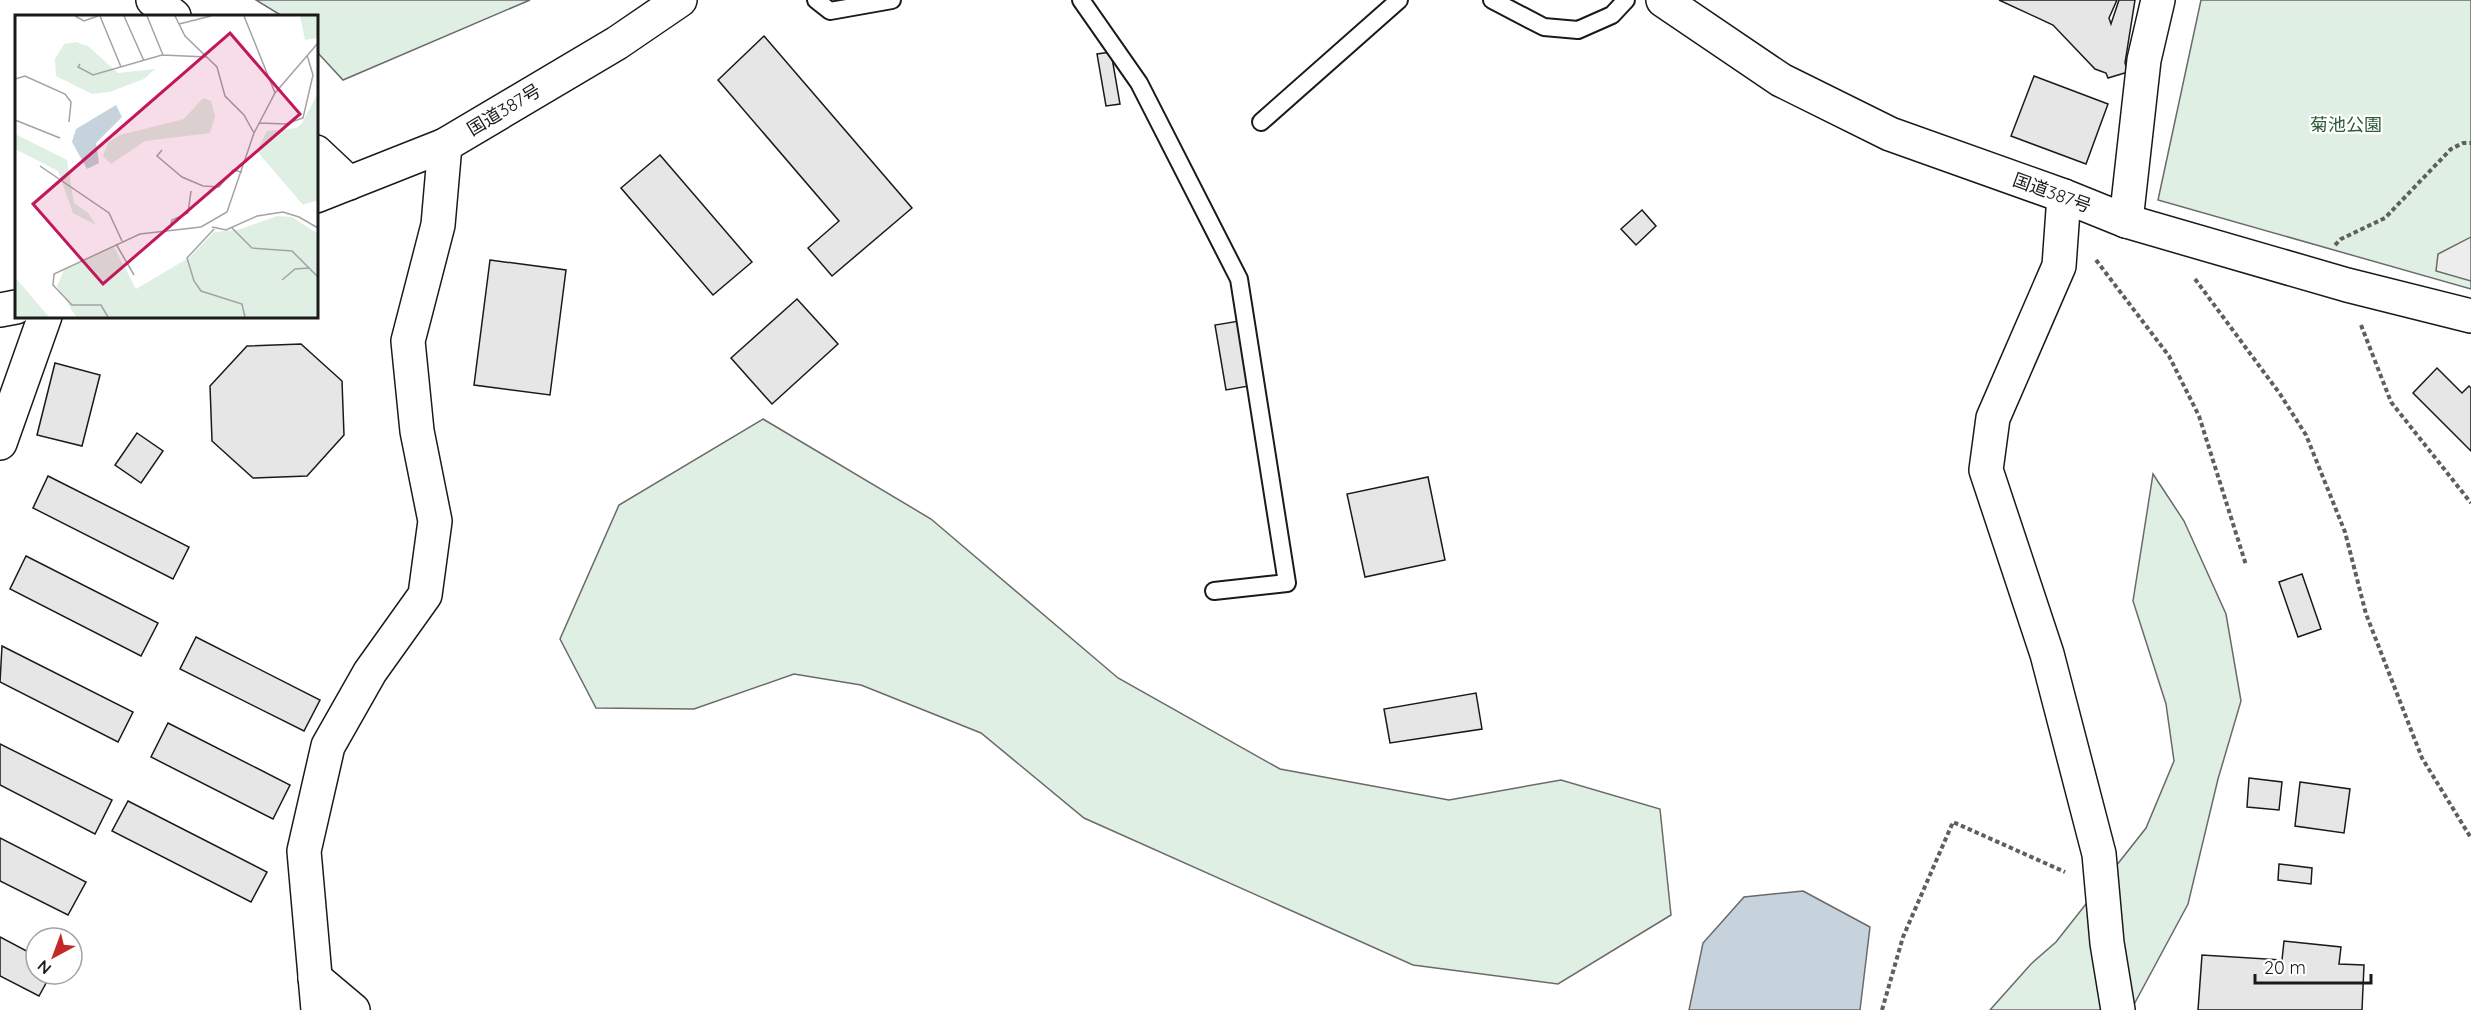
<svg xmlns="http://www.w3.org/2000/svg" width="2471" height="1010" font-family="Quicksand,'Noto Sans JP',sans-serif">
  <rect width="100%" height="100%" fill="#fff"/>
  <!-- green -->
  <g fill="#e0efe3" stroke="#6a6a6a" stroke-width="1.5">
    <path d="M256,0H530L343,80L317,52L316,16H282Z"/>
    <path d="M2201,0H2471V289L2158,200Z"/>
    <path d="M763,419L931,519L1118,678L1280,769L1449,800L1561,780L1660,809L1671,915L1558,984L1413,965L1084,818L981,733L861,685L794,674L694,709L596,708L560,639L619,505Z"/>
    <path d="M2153,474L2184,521L2226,614L2241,701L2218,779L2188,904L2131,1010H1990L2031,964L2056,942L2146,828L2174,761L2166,704L2133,601Z"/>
  </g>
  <!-- parking -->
  <path fill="#ededed" stroke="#6a6a6a" stroke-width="1.5" d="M2471,237V281L2436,271L2438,254Z"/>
  <!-- water -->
  <path fill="#c6d2dc" stroke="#6a6a6a" stroke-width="1.5" d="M1803,891L1870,927L1860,1010H1689L1703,943L1744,897Z"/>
  <!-- building -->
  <g fill="#e6e6e6" stroke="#1a1a1a" stroke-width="1.5">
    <path d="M1999,0H2117L2109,18L2111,24L2119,0H2135L2125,63L2128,72L2108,78L2106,73L2095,69L2053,25Z"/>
    <path d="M764,36L912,208L832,276L808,248L839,221L718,80Z"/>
    <path d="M1111,52L1120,104L1106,106L1097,54Z"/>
    <path d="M2034,76L2108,104L2086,164L2011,136Z"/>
    <path d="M660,155L752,262L713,295L621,188Z"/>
    <path d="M1642,210L1656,226L1636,245L1621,229Z"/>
    <path d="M490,260L566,270L550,395L474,385Z"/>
    <path d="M797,299L838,344L772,404L731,358Z"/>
    <path d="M1239,321L1249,386L1226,390L1215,325Z"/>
    <path d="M301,344L342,381L344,435L307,476L253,478L212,441L210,386L247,346Z"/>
    <path d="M55,363L100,375L82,446L37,435Z"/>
    <path d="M2437,368L2462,393L2469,386L2471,388V451L2413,393Z"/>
    <path d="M137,433L163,451L141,483L115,465Z"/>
    <path d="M48,476L189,547L173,579L33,508Z"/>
    <path d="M1428,477L1445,560L1365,577L1347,494Z"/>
    <path d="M26,556L158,623L141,656L10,589Z"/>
    <path d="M2302,574L2321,629L2298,637L2279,582Z"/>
    <path d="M196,637L320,700L304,731L180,669Z"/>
    <path d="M2,646L133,712L118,742L0,682Z"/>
    <path d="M1476,693L1482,729L1390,743L1384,709Z"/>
    <path d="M168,723L290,785L273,819L151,757Z"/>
    <path d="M0,744L112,800L95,834L0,785Z"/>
    <path d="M2249,778L2282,782L2279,810L2247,807Z"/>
    <path d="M2300,782L2350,789L2344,833L2295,826Z"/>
    <path d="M128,801L267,872L251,902L112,831Z"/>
    <path d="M0,838L86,882L68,915L0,881Z"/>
    <path d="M2279,864L2312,868L2311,884L2278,880Z"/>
    <path d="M0,937L36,956V974H51L39,996L0,976Z"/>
    <path d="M2284,941L2341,947L2339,964L2364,965L2362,1010H2198L2202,955L2282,960Z"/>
  </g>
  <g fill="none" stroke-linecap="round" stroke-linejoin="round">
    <!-- service casing -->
    <g stroke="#1a1a1a" stroke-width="20">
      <g id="service">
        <path d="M816,0L830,11L892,0"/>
        <path d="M1081,0L1139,83L1239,279L1287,583L1214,591"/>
        <path d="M1492,0L1544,27L1578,30L1612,15L1626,0"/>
        <path d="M1261,122L1399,0"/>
      </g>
    </g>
    <!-- minor casing -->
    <g stroke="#1a1a1a" stroke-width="36">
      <g id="minor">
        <path d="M153,0L174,16"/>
        <path d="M316,152L349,183"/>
        <path d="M2064,196L2059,266L1993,418L1986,470L2047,654L2099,854L2107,943L2118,1010"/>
        <path d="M2126,221L2144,60L2158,0"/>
        <path d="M0,443L45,316"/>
        <path d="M315,978L353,1010"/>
        <path d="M318,1010L304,851L328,746L370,672L425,595L435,521L417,431L408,341L438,225L445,145"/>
      </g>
    </g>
    <!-- trunk casing -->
    <g stroke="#1a1a1a" stroke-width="36">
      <g id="trunk">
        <path d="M1663,0L1781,80L1890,134L2064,196L2126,221L2347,285L2471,316"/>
        <path d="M316,196L445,145L617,43L680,0"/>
        <path d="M0,310L16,307"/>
      </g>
    </g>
    <!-- path -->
    <g stroke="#5f5f5f" stroke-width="4" stroke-dasharray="4.5 3" stroke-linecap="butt">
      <path d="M2335,245L2341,239L2385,218L2451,149L2463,143H2471"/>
      <path d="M2096,260L2169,356L2199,416L2246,565"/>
      <path d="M2195,279L2280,394L2306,435L2345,532L2366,614L2422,758L2471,838"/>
      <path d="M2361,325L2391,402L2471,503"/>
      <path d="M1882,1010L1903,937L1953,822L2065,872"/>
    </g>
    <!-- service -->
    <use href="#service" stroke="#fff" stroke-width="16"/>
    <!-- minor -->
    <use href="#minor" stroke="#fff" stroke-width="33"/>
    <!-- trunk -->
    <use href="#trunk" stroke="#fff" stroke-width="33"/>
  </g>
  <g text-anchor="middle" stroke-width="4.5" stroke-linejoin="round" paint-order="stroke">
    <!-- street labels -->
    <g font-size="18" fill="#1a1a1a" stroke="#fff">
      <text transform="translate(504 110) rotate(-31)" y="6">国道387号</text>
      <text transform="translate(2052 193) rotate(20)" y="6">国道387号</text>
    </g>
    <!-- park labels -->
    <g font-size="18" fill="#2b5a34" stroke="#fff">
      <text x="2346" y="131">菊池公園</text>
    </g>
  </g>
  <!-- overview -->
  <g transform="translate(15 15)">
    <rect width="303" height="303" fill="#fff"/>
    <path d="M285,1H303V23L290,25ZM61,27L73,31L103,58L140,54L129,64L94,77L77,79L41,61L40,44L49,29ZM303,78V185L288,190L242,136L252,116L281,113L287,108ZM188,83L196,86L200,101L195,118L130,126L96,149L88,141L93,128L105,120L169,104ZM0,119L52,145L59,188L73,198L81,210L58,198L43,156L0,134ZM262,201L277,202L303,219V302H61L42,271L49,255L99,232L121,274L175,242L199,217L223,215ZM0,262L34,302H0Z" fill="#e0efe3"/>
    <path d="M101,90L107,102L81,128L84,148L72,154L57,127L61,114Z" fill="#c6d2dc"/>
    <path fill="none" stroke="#a3a3a3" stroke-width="1.5" d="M60,1L69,6L83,1M85,1L106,52M109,1L129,46M132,1L148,40M160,1L170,21L202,52L210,81L229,100L239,118M229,1L260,78M164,9L196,1M65,49L63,52L78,60L147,40L192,42M0,64L10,61L50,79L56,87L54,107M0,105L45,123M244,108L271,109L288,103L298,60L292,40M147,135L142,141L167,162L188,171L204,172L218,155L227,157M25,151L94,198L107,226M197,212L211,215L242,201L268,197L284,202L303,213M155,213L157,205L173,198L176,176M217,213L237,233L277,236L303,262M199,214L172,243L179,266L186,276L227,289L230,302M101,229L119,260M267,265L280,254L294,253M93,302L86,290H57L38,270L39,259L125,219L186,212L212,197L239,118L260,78L303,28"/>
    <path fill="#c2185b" fill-opacity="0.15" stroke="#c2185b" stroke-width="3" d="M215,18L285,99L88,269L18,189Z"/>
    <rect width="303" height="303" fill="none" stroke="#1a1a1a" stroke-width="3"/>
  </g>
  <!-- north arrow -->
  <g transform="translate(54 956) rotate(221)"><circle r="28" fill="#ffffff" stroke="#a3a3a3" stroke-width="1.5"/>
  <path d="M0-4.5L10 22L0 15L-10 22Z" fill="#c62828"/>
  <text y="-9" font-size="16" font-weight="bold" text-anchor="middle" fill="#1a1a1a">N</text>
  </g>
  <!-- scale -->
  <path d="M2255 974v9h116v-9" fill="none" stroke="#1a1a1a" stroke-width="3"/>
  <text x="2264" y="974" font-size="18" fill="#1a1a1a" stroke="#ffffff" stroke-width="4.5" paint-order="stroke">20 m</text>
</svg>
